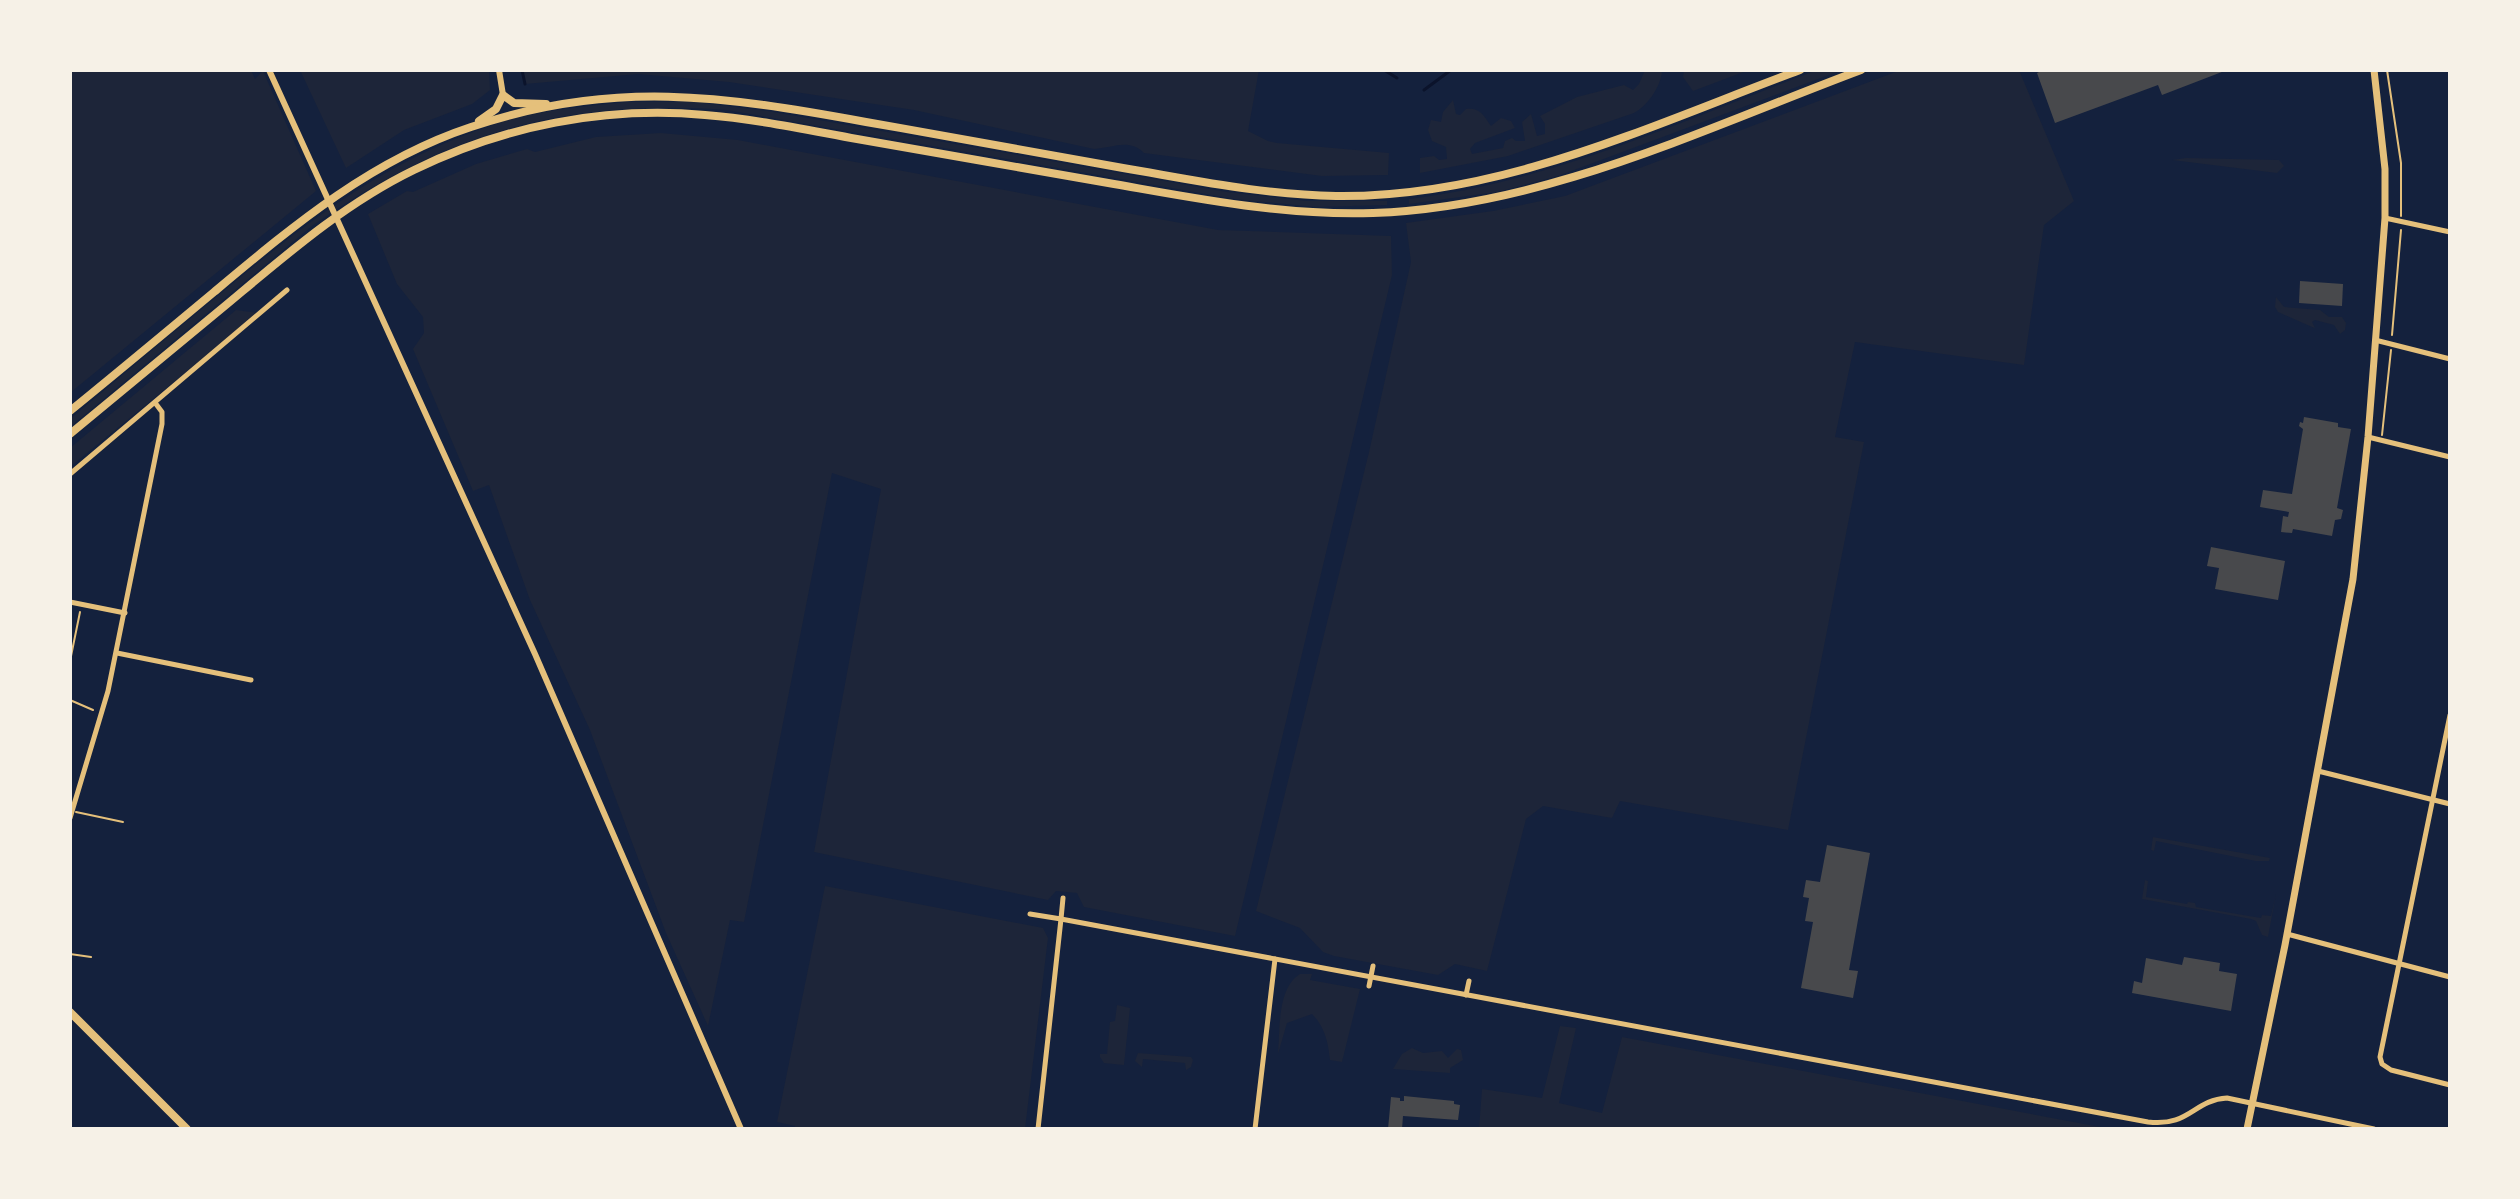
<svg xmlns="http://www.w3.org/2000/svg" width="2520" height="1199" font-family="'Public Sans',sans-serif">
  <rect width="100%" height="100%" fill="#14213d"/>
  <!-- green -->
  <g fill="#1d2539">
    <path d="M70,70H251L255,79L263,71L316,191L70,393Z"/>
    <path d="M300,70H489L490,90L472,104L404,130L346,168Z"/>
    <path d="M522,70H1259L1248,131L1268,141L1277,143L1389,153L1388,175L1322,176L1144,153C1129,138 1113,148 1094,149L914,110L729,82L638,74L525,84Z"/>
    <path d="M1645,70H1660L1662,73C1659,89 1648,105 1634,113L1508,156L1420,173V158L1434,156L1439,160L1447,159L1446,147L1432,141L1428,130L1431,120L1441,122L1443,112L1453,100L1456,114L1460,115L1466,109C1480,107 1484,116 1491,126L1501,118L1511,121L1515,128L1475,143L1470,149L1472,154L1503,148L1505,141L1512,138L1516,141H1525L1522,122L1531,114L1537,136L1545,134V124L1540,116L1577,97L1624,85L1633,90L1639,84Z"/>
    <path d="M1684,70H1749L1693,91L1683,77Z"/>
    <path d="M1817,70H1842L1558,176L1497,192L1409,204V199C1551,182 1684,120 1817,70Z"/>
    <path d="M1901,70H2019L2074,201L2044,225L2024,365L1855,342L1835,437L1864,442L1788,830L1620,801L1612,818L1543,806L1526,819L1487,971L1455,964L1438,975L1334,956L1323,952L1300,928L1256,911L1369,452L1411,262L1406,223L1493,211L1565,196Z"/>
    <path d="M627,102H695L768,111L1227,192L1307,201H1387V205L1316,207L1234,199L727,110C566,98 444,133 312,226L70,427V419C118,379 166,338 215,298C307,222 385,159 502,122C542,110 586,106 627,102Z"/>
    <path d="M661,133L738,140L1218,230L1391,236L1392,275L1235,936L1084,907L1077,893L1056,891L1048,900L814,852L881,489L832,473L744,922L730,920L708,1026L666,933L590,730L530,600L489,485L473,491L413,349L424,333L423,317L397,284L368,214L407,191L413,192L476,164L527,149L535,152L596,137Z"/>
    <path d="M2186,158L2279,160L2284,166L2277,173L2172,160Z"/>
    <path d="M2276,297L2284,307L2320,310L2329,317H2342L2346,323L2345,330L2340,334L2334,325L2315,320L2312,322L2315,328L2312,327L2278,312L2275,307Z"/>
    <path d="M236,310L258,313L70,467V448Z"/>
    <path d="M2153,837L2270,858L2269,861H2256L2156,841L2154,851L2151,850Z"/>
    <path d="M2145,880L2148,881L2146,897L2187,904L2188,902L2195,903L2196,907L2261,918L2262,915L2271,916L2276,894L2268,937L2262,935L2256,921L2251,919L2142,899Z"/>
    <path d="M825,886L1043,928L1048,938L1025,1129H795V1126L777,1122Z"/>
    <path d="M1300,974H1312L1310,980L1360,989L1342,1062L1330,1060C1328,1042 1325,1027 1312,1014L1287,1023L1278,1054C1280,1030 1277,988 1300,974Z"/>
    <path d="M1117,1005L1130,1008L1124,1065L1104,1063L1100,1057V1054H1107L1110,1022L1115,1021Z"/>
    <path d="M1560,1026L1576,1028L1559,1103L1602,1113L1622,1037L2111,1129H1479L1482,1089L1542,1098Z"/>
    <path d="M1412,1048L1423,1053L1442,1051L1448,1058L1457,1049L1461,1050L1463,1060L1450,1068V1073L1393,1069L1402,1054Z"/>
    <path d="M1138,1053L1191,1057L1193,1060L1191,1067L1186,1070L1185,1063L1143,1059L1142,1067L1135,1061Z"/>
  </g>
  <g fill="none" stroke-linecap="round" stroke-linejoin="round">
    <!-- stream -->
    <g stroke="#0b132b" stroke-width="3">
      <path d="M522,70L525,84"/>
      <path d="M1384,70L1397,78"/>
      <path d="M1424,90L1451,70"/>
    </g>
  </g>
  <!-- building -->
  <g fill="#48494c">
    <path d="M2043,70H2227L2162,95L2158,85L2055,123L2037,73Z"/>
    <path d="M2300,281L2343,284L2342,306L2299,303Z"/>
    <path d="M2304,417L2338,423V427L2351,429L2337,508L2343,510L2341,519L2335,520L2332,536L2293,529L2292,533L2281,532L2283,516L2288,517L2289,512L2260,507L2263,490L2292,494L2303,429L2299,426L2300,422L2303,423Z"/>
    <path d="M2211,547L2285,561L2278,600L2215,589L2219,568L2207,566Z"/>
    <path d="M1827,845L1870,853L1849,970L1858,971L1853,998L1801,988L1813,922L1805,921L1809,898L1803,897L1806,880L1820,882Z"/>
    <path d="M2184,957L2220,963L2219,971L2237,974L2231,1011L2132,993L2134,981L2142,983L2146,958L2182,965Z"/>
    <path d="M1404,1096L1454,1101V1104L1460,1105L1458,1120L1403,1116L1402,1129H1388L1391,1097L1400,1098V1101H1404Z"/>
  </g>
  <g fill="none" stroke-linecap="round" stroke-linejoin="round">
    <!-- path -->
    <g stroke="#e5c07b" stroke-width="2">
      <path d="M2387,70L2401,163V216"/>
      <path d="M2392,335L2401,230"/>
      <path d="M2382,435L2391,350"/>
      <path d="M70,661L80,612"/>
      <path d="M70,700L93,710"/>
    </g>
    <!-- service -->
    <g stroke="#e5c07b" stroke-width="2">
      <path d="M76,812L123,822"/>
      <path d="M70,954L91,957"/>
    </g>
    <!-- minor -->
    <g stroke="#e5c07b" stroke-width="5">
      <path d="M2385,218L2450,232"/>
      <path d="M2375,340L2450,359"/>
      <path d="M2368,437L2450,457"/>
      <path d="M70,474L287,290"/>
      <path d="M70,602L125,613"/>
      <path d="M117,653L251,680"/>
      <path d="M2450,715L2380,1057L2382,1064L2391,1070L2450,1085"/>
      <path d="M2318,771L2450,804"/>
      <path d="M70,818L108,691L162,424V412L156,404"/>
      <path d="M1030,914L1061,919L1063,898"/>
      <path d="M2287,934L2450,977"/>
      <path d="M1369,986L1373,966"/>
      <path d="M1466,995L1469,981"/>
      <path d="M1038,1129L1061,919L2148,1122C2190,1127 2193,1100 2227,1098L2374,1129"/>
      <path d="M1255,1129L1275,959"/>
    </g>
    <!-- tertiary -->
    <g stroke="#e5c07b" stroke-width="6">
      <path d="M269,70L535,654L741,1129"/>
      <path d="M499,70L503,95"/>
    </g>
    <!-- secondary -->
    <path stroke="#e5c07b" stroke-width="7" d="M2247,1129L2285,945L2353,579L2368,437L2385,218V169L2374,70"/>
    <!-- primary -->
    <g stroke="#e5c07b" stroke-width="8">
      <path d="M479,121L496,109L503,95L514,103L546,104"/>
      <path d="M70,411C118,372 166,332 214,292C293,226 371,160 471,127C613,79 723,96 866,122C952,137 1038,153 1123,168C1194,180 1264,195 1336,196C1500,198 1649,126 1800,70"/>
      <path d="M70,434C122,391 174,348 226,305C286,255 344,204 414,170C503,126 605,106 705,115C756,119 807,130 857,139C943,154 1028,169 1114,184C1200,199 1285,216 1373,213C1544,207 1703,129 1861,70"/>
      <path d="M70,1012L187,1129"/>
    </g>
  </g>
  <!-- border -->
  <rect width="2520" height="1199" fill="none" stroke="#f6f1e7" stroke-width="144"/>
</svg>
